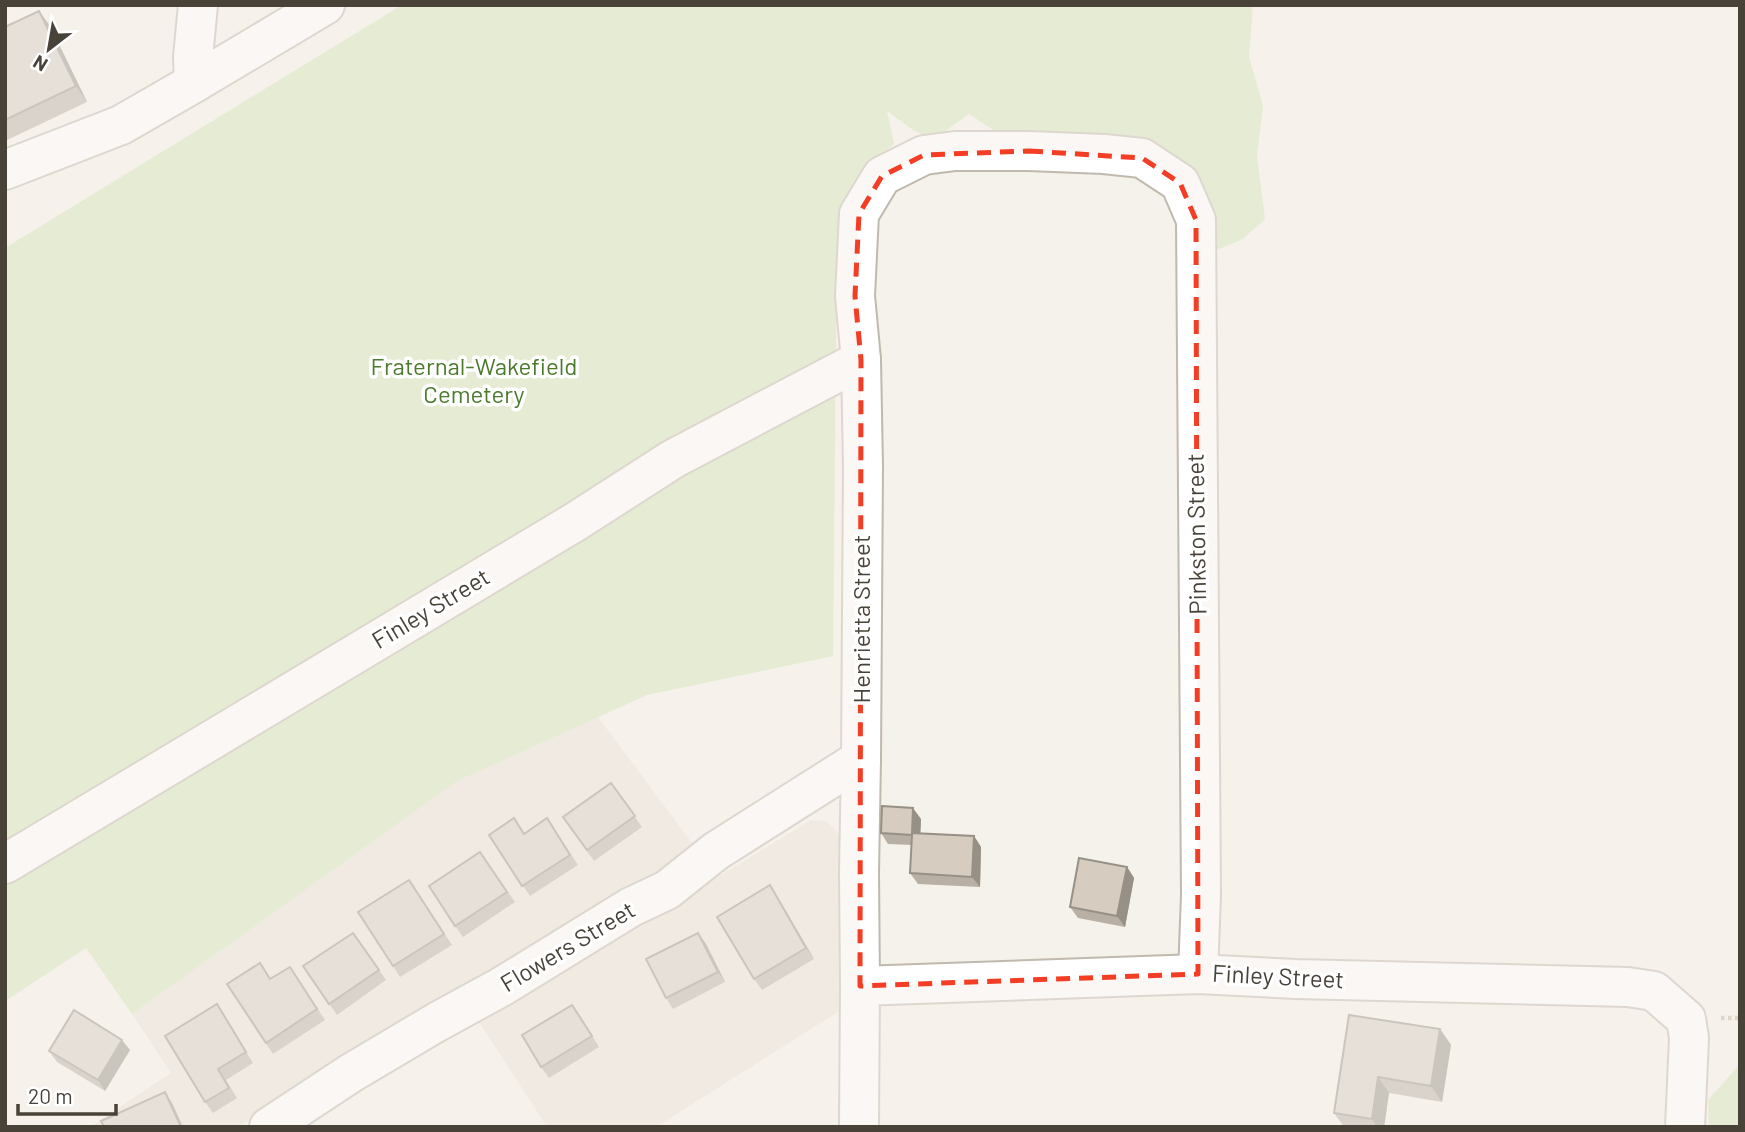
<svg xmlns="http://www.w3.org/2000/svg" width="1745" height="1132" font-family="Barlow,sans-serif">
  <rect width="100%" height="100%" fill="#f5f1eb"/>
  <!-- residential -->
  <path fill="#e9e3d9" d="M598,717L695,847L713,880L811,820L827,821L844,840L841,1010L656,1127H547L457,988L238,1127H90L171,1073L132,1014L456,781Z"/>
  <!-- green -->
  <g fill="#d2e7b5">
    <path d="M402,5H1253L1249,57L1263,106L1257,156L1265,219L1243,239L1214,251L1195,187L1136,136L1102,167L1044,139L995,131L969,114L933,140L913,130L887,111L894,144L859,174L840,207L837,239L833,656L647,695L457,781L132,1014L86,948L5,1001V248Z"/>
    <path d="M1740,1064V1127H1709L1708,1100Z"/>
  </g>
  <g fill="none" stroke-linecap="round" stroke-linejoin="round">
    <!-- minor casing -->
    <g stroke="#c0b9ad" stroke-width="42">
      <g id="minor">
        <path d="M198,5L193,57L194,83L325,5"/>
        <path d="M5,170L121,125L194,83"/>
        <path d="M5,864L575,522L673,459L861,360"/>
        <path d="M860,986L1198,974L1296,979L1628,987L1654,991L1686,1019L1689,1038L1685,1127"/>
        <path d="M269,1127L351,1073L437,1022L501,987L631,907L667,890L716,851L861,759"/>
        <path d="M859,1127L860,986L859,873L861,759L863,467L861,360L855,296L859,214L882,176L924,155L955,151H1029L1104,154L1142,158L1180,183L1196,220L1201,895L1198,974"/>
      </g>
    </g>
    <!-- path -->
    <path stroke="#c2b49f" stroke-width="4.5" stroke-dasharray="3.5 3.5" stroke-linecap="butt" d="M1721,1018H1740"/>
    <!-- minor -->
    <use href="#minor" stroke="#fff" stroke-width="38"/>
  </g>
  <!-- wall -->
  <g fill="#b8b0a5">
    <path d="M39,11L50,26L87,102L5,141V27Z"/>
    <path d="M611,783L642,827L594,861L563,817Z"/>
    <path d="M547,818L578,865L530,896L489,835L524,833Z"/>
    <path d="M921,819L920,833L974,836L981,847L980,887L918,884L910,873L912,845L888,844L881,833Z"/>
    <path d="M480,852L515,902L463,937L455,926Z"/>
    <path d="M1127,867L1134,878L1125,927L1078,918L1070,907Z"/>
    <path d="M416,891L452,945L400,977L393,966Z"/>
    <path d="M777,896L814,959L762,990L754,979Z"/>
    <path d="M353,933L386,980L337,1015L303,966Z"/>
    <path d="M706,944L725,982L673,1009L666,998Z"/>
    <path d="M290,967L325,1020L273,1054L227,984L271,979Z"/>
    <path d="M217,1004L253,1063L226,1080L237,1098L213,1113L205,1102Z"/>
    <path d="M580,1016L599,1047L549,1078L541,1067Z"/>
    <path d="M1440,1029L1451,1045L1442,1102L1389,1093L1384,1127H1344L1334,1113Z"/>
    <path d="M130,1050L105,1091L57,1062L49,1051Z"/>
  </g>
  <!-- shaded-wall -->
  <g fill="#969086">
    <path d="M39,11L50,26L87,102L76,86Z"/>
    <path d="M913,808L921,819L920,843L912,833Z"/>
    <path d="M974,836L981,847L980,887L972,877Z"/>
    <path d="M1127,867L1134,878L1125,927L1117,916Z"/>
    <path d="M770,885L777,896L814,959L806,948Z"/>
    <path d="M698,933L706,944L725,982L718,972Z"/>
    <path d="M1440,1029L1451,1045L1442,1102L1431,1086Z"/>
    <path d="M122,1040L130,1050L105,1091L98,1080Z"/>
    <path d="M1378,1077L1389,1093L1384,1127H1377L1372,1119Z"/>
    <path d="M165,1092L172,1103L183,1127H181Z"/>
  </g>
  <!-- building -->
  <g fill="#d6cdc0" stroke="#969086" stroke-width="2">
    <path d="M39,11L76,86L5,120V27Z"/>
    <path d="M611,783L635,816L587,850L563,817Z"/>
    <path d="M882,806L913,808L912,833L974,836L972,877L910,873L912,835L881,833Z"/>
    <path d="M514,818L524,834L547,818L570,855L522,886L489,835Z"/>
    <path d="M480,852L507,892L455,926L429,886Z"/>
    <path d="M1079,858L1127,867L1117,916L1070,907Z"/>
    <path d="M409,880L444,934L393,966L358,912Z"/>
    <path d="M770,885L806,948L754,979L717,917Z"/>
    <path d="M353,933L379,970L329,1004L303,966Z"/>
    <path d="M698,933L718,972L666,998L646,959Z"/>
    <path d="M260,963L270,979L290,967L317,1009L266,1043L227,984Z"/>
    <path d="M217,1004L246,1052L218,1069L229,1088L205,1102L165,1036Z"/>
    <path d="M572,1005L592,1036L541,1067L522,1035Z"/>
    <path d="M74,1010L122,1040L98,1080L49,1051Z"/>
    <path d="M1349,1015L1440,1029L1431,1086L1378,1077L1372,1119L1334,1113Z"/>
    <path d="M165,1092L181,1127H104L101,1121Z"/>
  </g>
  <!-- marked area -->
  <path d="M0 0H1745V1132H0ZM1029,151L1142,158L1180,183L1196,220L1198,974L860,986L861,360L855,296L859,214L882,176L924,155Z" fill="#f5f1eb" fill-opacity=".55" fill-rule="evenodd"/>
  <path fill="none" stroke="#f33d24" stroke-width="5" stroke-dasharray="14 9" stroke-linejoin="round" d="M1029,151L1142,158L1180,183L1196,220L1198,974L860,986L861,360L855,296L859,214L882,176L924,155Z"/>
  <g text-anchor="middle" stroke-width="7" stroke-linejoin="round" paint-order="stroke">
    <!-- park labels -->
    <g font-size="24" fill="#4c7a2d" stroke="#fff">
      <text x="474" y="375">Fraternal-Wakefield<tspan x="474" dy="28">Cemetery</tspan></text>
    </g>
    <!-- street labels -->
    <g font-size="24" fill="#494239" stroke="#fff">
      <text transform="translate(1197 534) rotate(-91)" y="8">Pinkston Street</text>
      <text transform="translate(431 609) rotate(-31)" y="8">Finley Street</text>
      <text transform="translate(862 619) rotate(-90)" y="8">Henrietta Street</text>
      <text transform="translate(568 947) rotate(-31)" y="8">Flowers Street</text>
      <text transform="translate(1278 977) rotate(3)" y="8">Finley Street</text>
    </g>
  </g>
  <!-- border -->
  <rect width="1745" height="1132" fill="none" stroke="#494239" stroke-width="14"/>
  <!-- north arrow -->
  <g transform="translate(49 49) rotate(211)" stroke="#ffffff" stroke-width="5" paint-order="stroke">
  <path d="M0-5L12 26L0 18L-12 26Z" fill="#494239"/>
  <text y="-10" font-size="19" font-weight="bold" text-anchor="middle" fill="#494239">N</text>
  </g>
  <!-- scale -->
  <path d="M18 1104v10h98v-10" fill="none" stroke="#494239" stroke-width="3.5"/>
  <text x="28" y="1104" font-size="21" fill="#494239" stroke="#ffffff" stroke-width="5" paint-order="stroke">20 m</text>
</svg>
